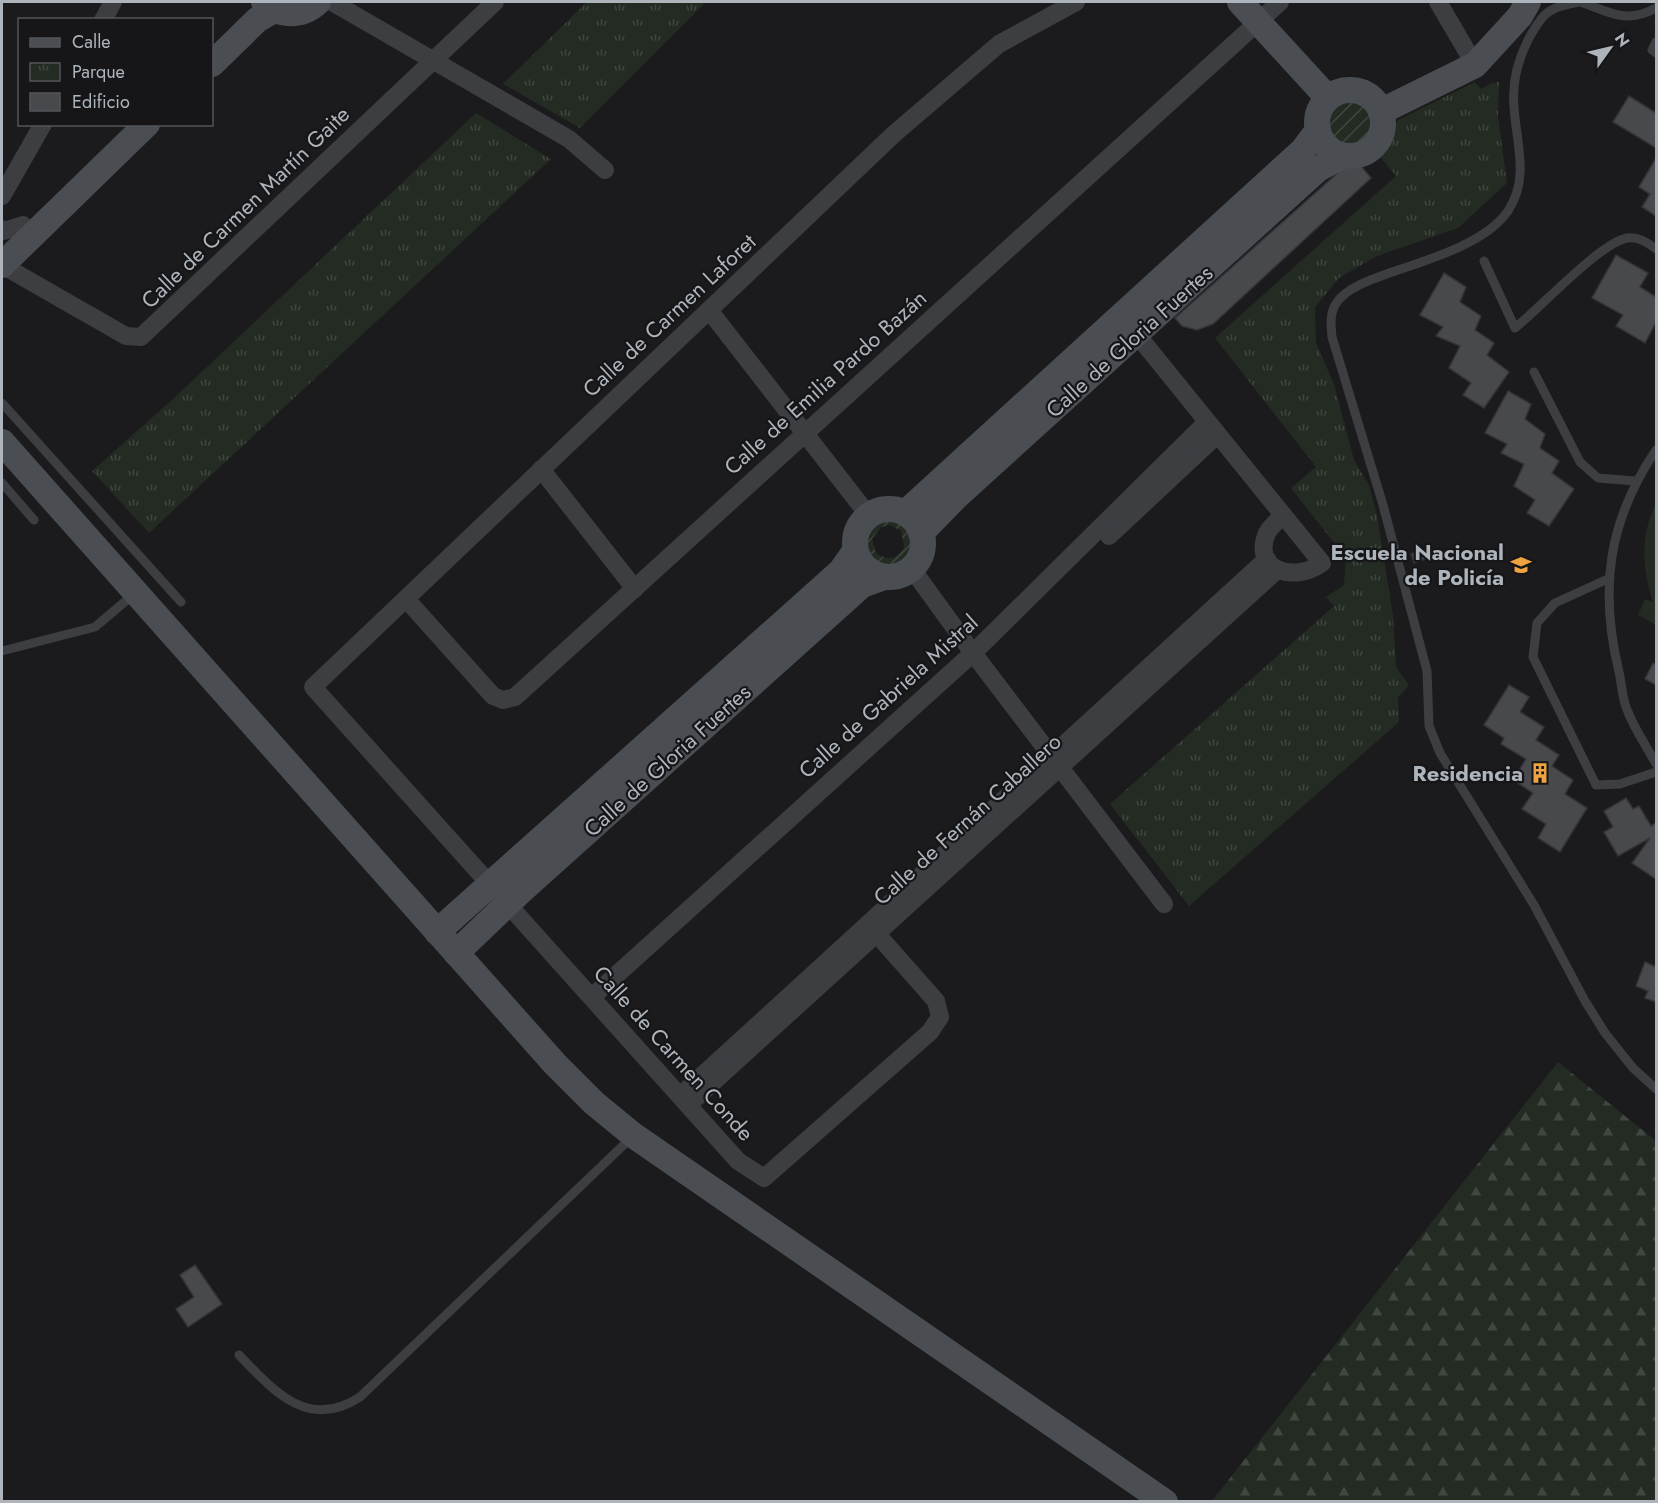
<svg xmlns="http://www.w3.org/2000/svg" width="1658" height="1503" font-family="Jost,sans-serif">
  <defs>
    <pattern id="forest-firs" width="22" height="20" patternUnits="userSpaceOnUse" patternTransform="scale(1.5)"><rect width="22" height="20" fill="#232b23"/><path d="M5 1l3.5 6h-7zM16 11l3.5 6h-7z" fill="#404741"/></pattern>
    <pattern id="park-tufts" width="24" height="20" patternUnits="userSpaceOnUse" patternTransform="scale(1.5)"><rect width="24" height="20" fill="#232b23"/><path d="M3 7l-1-3M5 7V3M7 7l1-3M15 17l-1-3M17 17v-4M19 17l1-3" fill="none" stroke="#404741"/></pattern>
    <pattern id="garden-furrows" width="10" height="10" patternUnits="userSpaceOnUse" patternTransform="scale(1.5)"><rect width="10" height="10" fill="#232b23"/><path d="M-1 1l2-2M0 10L10 0M9 11l2-2" fill="none" stroke="#404741"/></pattern>
  </defs>
  <rect width="100%" height="100%" fill="#1b1b1d"/>
  <!-- grass -->
  <path fill="#232b23" d="M1656,503V625L1638,615L1645,599L1653,602C1642,567 1640,536 1656,503Z"/>
  <!-- forest -->
  <path fill="url(#forest-firs)" d="M1558,1062L1656,1141V1501H1212Z"/>
  <!-- park -->
  <g fill="url(#park-tufts)">
    <path d="M587,2H706L580,128L503,84Z"/>
    <path d="M1475,82L1481,89L1492,83L1499,82L1498,116L1507,183L1458,228L1377,256L1339,278L1315,307L1316,343L1334,384L1354,460L1369,485L1377,515L1393,616L1396,667L1409,685L1398,698L1399,722L1189,906L1110,804L1334,606L1326,597L1344,585L1346,558L1291,488L1316,467L1215,338L1396,176L1376,152L1398,120Z"/>
    <path d="M476,113L551,159L149,533L92,471L173,399Z"/>
  </g>
  <!-- garden -->
  <g fill="url(#garden-furrows)" fill-rule="evenodd">
    <circle cx="1350" cy="124" r="22"/>
    <path d="M886,517C905,519 919,535 910,553C888,593 834,531 886,517ZM890,525L901,531L904,547C898,559 887,561 876,553L872,539L881,527Z"/>
  </g>
  <!-- building -->
  <g fill="#48494d" stroke="#353539" stroke-width="1.5">
    <path d="M1629,96L1656,113V148L1613,122Z"/>
    <path d="M1656,158V216L1642,207L1650,194L1639,187Z"/>
    <path d="M1340,165L1361,166L1371,178L1213,324L1197,330L1182,326L1175,318L1341,170Z"/>
    <path d="M1616,255L1648,273L1640,287L1656,297V322L1645,343L1616,326L1623,315L1592,298Z"/>
    <path d="M1444,273L1466,287L1460,302L1481,316L1475,330L1494,343L1487,355L1509,372L1484,408L1463,395L1471,383L1449,368L1460,346L1436,336L1443,327L1420,315Z"/>
    <path d="M1508,391L1531,404L1525,419L1545,434L1540,448L1559,461L1552,473L1574,489L1549,526L1527,513L1535,500L1514,486L1524,464L1501,453L1507,444L1485,433Z"/>
    <path d="M1428,548L1431,557L1414,563L1411,554Z"/>
    <path d="M1653,663L1656,665V685L1645,679Z"/>
    <path d="M1509,685L1529,697L1520,712L1544,727L1536,740L1559,755L1552,766L1573,780L1565,794L1587,808L1560,852L1538,838L1546,824L1522,809L1533,793L1513,780L1526,759L1501,744L1504,738L1484,725Z"/>
    <path d="M1626,798L1633,809L1639,806L1651,826L1656,823V879L1632,863L1650,838L1618,856L1604,832L1613,827L1604,811Z"/>
    <path d="M1645,962L1656,967V1002L1645,998L1648,991L1636,986Z"/>
    <path d="M195,1265L222,1304L188,1327L176,1309L194,1297L180,1275Z"/>
  </g>
  <g fill="none" stroke-linecap="round" stroke-linejoin="round">
    <!-- lane -->
    <g stroke="#3c3e42" stroke-width="9">
      <path d="M1579,2C1549,7 1543,12 1528,40C1518,60 1512,83 1514,106C1516,143 1530,178 1508,211C1485,245 1420,262 1384,275C1368,281 1347,288 1337,302C1329,313 1331,326 1332,337L1383,505L1427,671L1429,726L1440,753L1534,905L1585,1001L1605,1033L1633,1068L1656,1089"/>
      <path d="M1581,2C1611,13 1627,24 1656,8"/>
      <path d="M1656,42L1652,50L1656,53"/>
      <path d="M1484,261L1515,328C1540,308 1600,243 1627,238C1638,236 1648,243 1656,249"/>
      <path d="M1534,372L1580,462L1598,478L1635,481"/>
      <path d="M2,403L181,602"/>
      <path d="M1656,450C1608,521 1599,589 1619,672C1622,685 1622,700 1628,712C1635,730 1647,747 1656,764"/>
      <path d="M2,483L34,520"/>
      <path d="M1610,578L1555,603L1537,623L1533,657L1596,785L1620,784L1656,772"/>
      <path d="M2,651L95,627L134,594"/>
      <path d="M239,1355C274,1391 308,1431 360,1397L632,1137"/>
    </g>
    <!-- street -->
    <g stroke="#3c3e42" stroke-width="18">
      <path d="M332,2L569,139L605,170"/>
      <path d="M1438,2L1475,65"/>
      <path d="M103,20L113,2"/>
      <path d="M2,196L43,124"/>
      <path d="M2,229L4,231L23,225"/>
      <path d="M2,265L126,336L141,337L495,2"/>
      <path d="M709,310L869,516"/>
      <path d="M1130,326L1322,563C1295,583 1251,571 1267,533C1270,527 1278,521 1282,515"/>
      <path d="M541,469L635,589"/>
      <path d="M1109,536L1217,435"/>
      <path d="M912,569L973,653L1164,904"/>
      <path d="M407,600L493,696L503,700L515,697L1280,2"/>
      <path d="M868,924L936,1001L940,1017L930,1032L764,1178L738,1161L313,687L894,134L999,44L1076,2"/>
      <path d="M592,997L973,653L1207,422"/>
      <path d="M681,1095L1267,559"/>
      <path d="M689,1104L1277,570"/>
    </g>
    <!-- secondary -->
    <g stroke="#4a4d52" stroke-width="26">
      <path d="M264,2C280,17 302,17 318,2"/>
      <path d="M1240,2L1328,98"/>
      <path d="M212,64L257,20L274,10"/>
      <circle cx="1350" cy="123" r="33"/>
      <path d="M1382,111L1475,65L1520,16L1528,2"/>
      <path d="M2,265L147,124"/>
      <path d="M2,442L555,1064L594,1103L633,1135L1165,1502"/>
      <circle cx="889" cy="543" r="34"/>
      <path d="M905,513L1303,150L1318,130"/>
      <path d="M921,533L957,496L1318,169L1342,156"/>
      <path d="M437,932L841,571L855,551"/>
      <path d="M456,953L521,891L862,585L884,577"/>
    </g>
  </g>
  <!-- icons -->
  <defs>
    <g id="university-bare" transform="scale(1.62)"><path d="M0-5L7-2L0 1L-7-2ZM-4 1L0 2.5L4 1V4Q0 6-4 4Z" fill="#eea242" stroke="#161618" stroke-width="2.5" paint-order="stroke"/></g>
    <g id="building-bare" transform="scale(1.62)"><path d="M-4-6H4V6H1V3H-1V6H-4ZM-2.5-4.3h1.7v1.8h-1.7ZM.8-4.3h1.7v1.8H.8ZM-2.5-1h1.7V.8h-1.7ZM.8-1h1.7V.8H.8Z" fill="#eea242" stroke="#161618" stroke-width="2.5" paint-order="stroke"/></g>
  </defs>
  <g fill-rule="evenodd">
    <use href="#university-bare" x="1521" y="565"/>
    <use href="#building-bare" x="1540" y="773"/>
  </g>
  <g text-anchor="middle" stroke-width="4.5" stroke-linejoin="round" paint-order="stroke">
    <!-- street labels -->
    <g font-size="22" fill="#aeb4bc" stroke="#161618">
      <text transform="translate(245 207) rotate(-44)" y="8">Calle de Carmen Martín Gaite</text>
      <text transform="translate(669 315) rotate(-43)" y="8">Calle de Carmen Laforet</text>
      <text transform="translate(1129 341) rotate(-42)" y="8">Calle de Gloria Fuertes</text>
      <text transform="translate(825 382) rotate(-42)" y="8">Calle de Emilia Pardo Bazán</text>
      <text transform="translate(888 696) rotate(-42)" y="8">Calle de Gabriela Mistral</text>
      <text transform="translate(667 760) rotate(-42)" y="8">Calle de Gloria Fuertes</text>
      <text transform="translate(967 819) rotate(-42)" y="8">Calle de Fernán Caballero</text>
      <text transform="translate(674 1053) rotate(48)" y="8">Calle de Carmen Conde</text>
    </g>
    <!-- poi labels -->
    <g font-size="22" font-weight="bold" fill="#aeb4bc" stroke="#161618" text-anchor="end">
      <text x="1504" y="560">Escuela Nacional<tspan x="1504" dy="25">de Policía</tspan></text>
      <text x="1523" y="781">Residencia</text>
    </g>
  </g>
  <!-- border -->
  <rect width="1658" height="1503" fill="none" stroke="#aeb4bc" stroke-width="6"/>
  <!-- legend -->
  <rect x="18" y="18" width="195" height="108" fill="#161618" stroke="#53555a" stroke-width="1.5"/>
  <rect x="30" y="38" width="30" height="9" fill="#4a4d52" stroke="#53555a" stroke-width="1.5"/>
  <text x="72" y="48" font-size="18" fill="#aeb4bc">Calle</text>
  <rect x="30" y="63" width="30" height="18" fill="url(#park-tufts)" stroke="#53555a" stroke-width="1.5"/>
  <text x="72" y="78" font-size="18" fill="#aeb4bc">Parque</text>
  <rect x="30" y="93" width="30" height="18" fill="#48494d" stroke="#53555a" stroke-width="1.5"/>
  <text x="72" y="108" font-size="18" fill="#aeb4bc">Edificio</text>
  <!-- north arrow -->
  <g transform="translate(1610 48) rotate(56)" stroke="#161618" stroke-width="4.5" paint-order="stroke">
  <path d="M0-4.5L10 22L0 15L-10 22Z" fill="#aeb4bc"/>
  <text y="-9" font-size="16" font-weight="bold" text-anchor="middle" fill="#aeb4bc">N</text>
  </g>
</svg>
